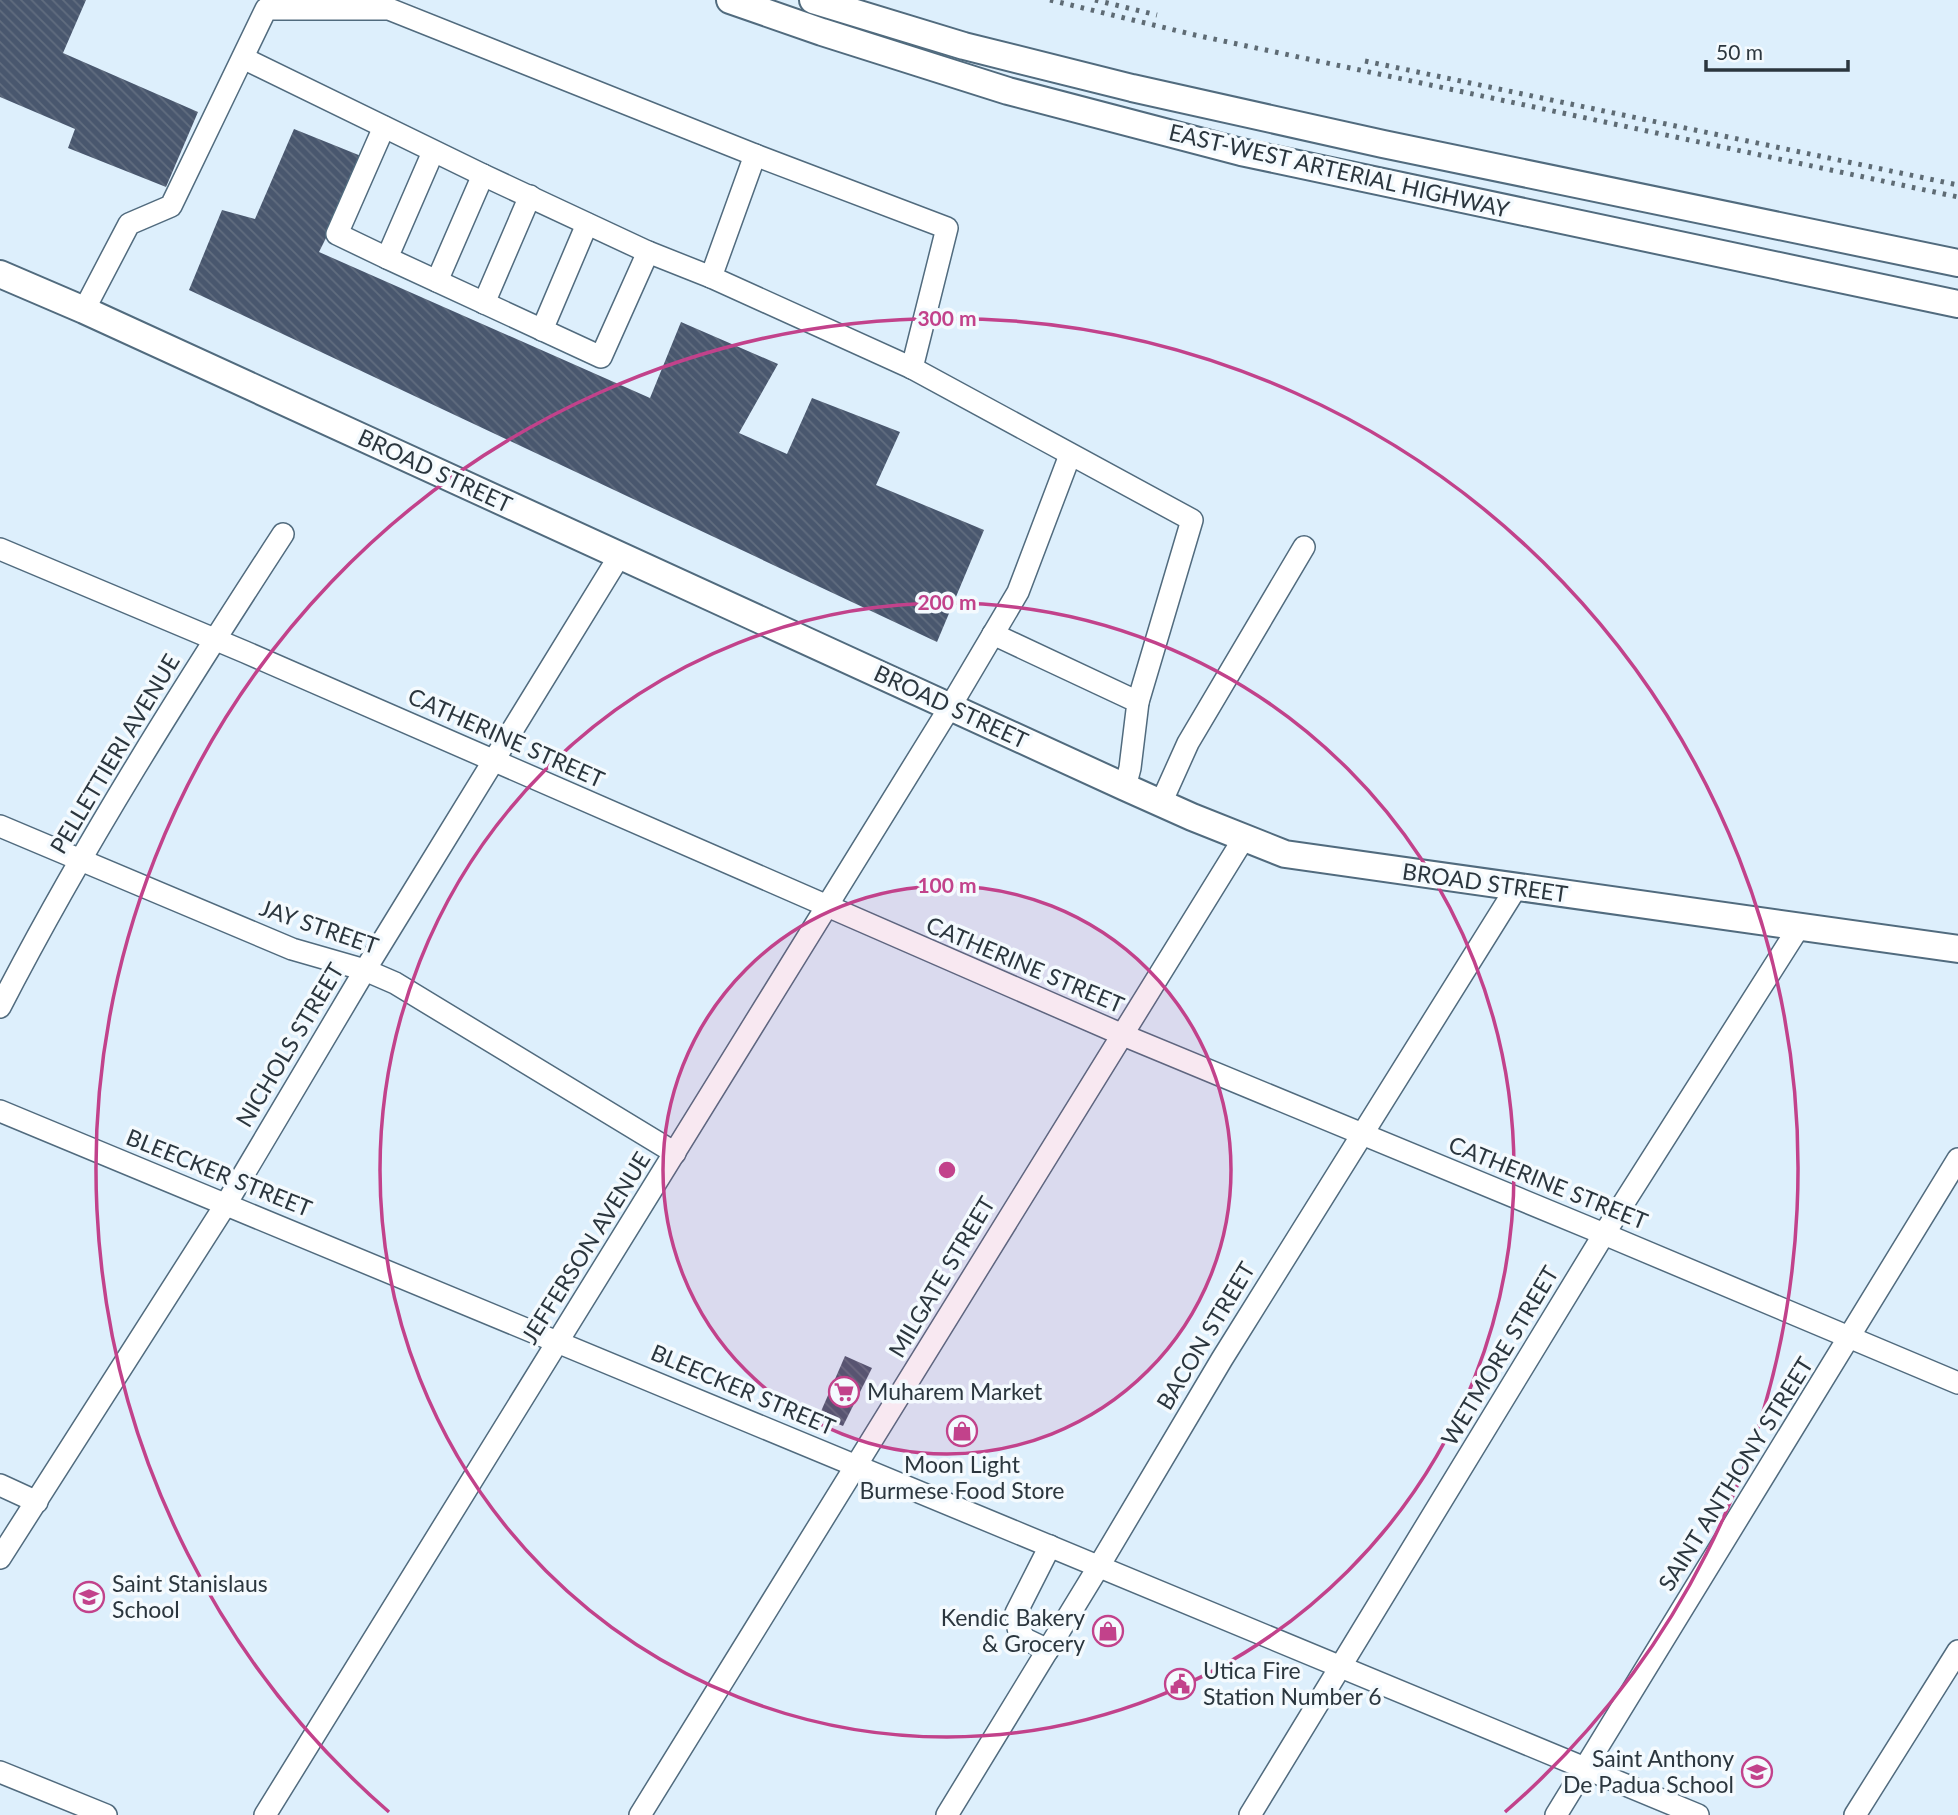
<svg xmlns="http://www.w3.org/2000/svg" width="1958" height="1815" font-family="Lato,sans-serif">
  <defs>
    <pattern id="building-back-hatch" width="6" height="6" patternUnits="userSpaceOnUse" patternTransform="scale(1.75)"><rect width="6" height="6" fill="#49576e"/><path d="M-1 5l2 2M0 0l6 6M5-1l2 2" fill="none" stroke="#616d7f"/></pattern>
  </defs>
  <rect width="100%" height="100%" fill="#ddeffc"/>
  <!-- building -->
  <g fill="url(#building-back-hatch)">
    <path d="M0,0H86L63,53L198,112L166,187L68,148L75,129L0,97Z"/>
    <path d="M294,129L366,158L319,252L650,398L681,322L778,364L739,433L787,454L812,398L900,432L876,485L984,530L937,642L189,290L222,210L255,219Z"/>
    <path d="M845,1356L872,1368L843,1426L819,1416Z"/>
  </g>
  <g fill="none" stroke-linecap="round" stroke-linejoin="round">
    <!-- minor casing -->
    <g stroke="#516b7e" stroke-width="24">
      <g id="minor">
        <path d="M243,58L483,175L648,252L711,277L912,368L1192,520L1138,702"/>
        <path d="M384,127L337,234L387,258"/>
        <path d="M433,152L387,258L601,357L648,252"/>
        <path d="M711,277L755,155"/>
        <path d="M437,281L483,175"/>
        <path d="M484,303L530,196"/>
        <path d="M84,310L129,224L171,206L266,9H389L755,155L947,228L912,368"/>
        <path d="M542,330L587,224"/>
        <path d="M0,549L245,652L1123,1035L1604,1234L1958,1383"/>
        <path d="M993,634L1138,702L1130,768L1125,787"/>
        <path d="M1161,803L1188,743L1304,547"/>
        <path d="M0,826L292,949L365,970L395,983L675,1153"/>
        <path d="M0,1007C84,844 183,688 283,534"/>
        <path d="M0,1111L1698,1815"/>
        <path d="M0,1485L37,1502"/>
        <path d="M0,1558L226,1204L365,970L620,555"/>
        <path d="M1048,1650L1025,1639L1018,1628L1016,1613L1050,1546"/>
        <path d="M0,1772L106,1815"/>
        <path d="M265,1815L950,707L1018,592L1070,455"/>
        <path d="M640,1815L1244,838"/>
        <path d="M947,1815L1099,1566L1222,1359L1516,888"/>
        <path d="M1250,1815L1604,1234L1799,927"/>
        <path d="M1556,1815L1958,1159"/>
        <path d="M1855,1815L1958,1651"/>
      </g>
    </g>
    <!-- major casing -->
    <g stroke="#516b7e" stroke-width="30">
      <g id="major">
        <path d="M730,0L822,32L1008,91L1241,152L1958,304"/>
        <path d="M813,0L964,46L1132,88L1383,144L1958,263"/>
        <path d="M0,274L84,310L1125,787L1192,817L1285,854L1958,949"/>
      </g>
    </g>
    <!-- minor -->
    <use href="#minor" stroke="#fff" stroke-width="21"/>
    <!-- major -->
    <use href="#major" stroke="#fff" stroke-width="26"/>
    <!-- rail -->
    <g stroke="#5e6b74" stroke-width="5" stroke-dasharray="3.5 7" stroke-linecap="butt">
      <path d="M1050,0L1195,35L1958,197"/>
      <path d="M1095,0L1157,15"/>
      <path d="M1365,61L1958,185"/>
    </g>
  </g>
  <!-- distance rings -->
  <circle cx="947" cy="1170" r="284" fill="#c2428b" fill-opacity=".12"/>
  <g fill="none" stroke="#c2428b" stroke-width="3.5">
    <circle cx="947" cy="1170" r="284"/>
    <circle cx="947" cy="1170" r="567"/>
    <path d="M389 1812A851 851 0 1 1 1505 1812"/>
  </g>
  <!-- icons -->
  <defs>
    <g id="supermarket-ring" transform="scale(1.575)"><circle r="9.5" fill="#f4fafe" stroke="#c2428b" stroke-width="1.5"/><path d="M-6-5.5h2.5l.6 2H6L4.5 2H-2.5L-4.4-4H-6ZM-1.5 3.2a1.3 1.3 0 1 0 .1 0ZM3 3.2a1.3 1.3 0 1 0 .1 0Z" fill="#c2428b"/></g>
    <g id="shop-ring" transform="scale(1.575)"><circle r="9.5" fill="#f4fafe" stroke="#c2428b" stroke-width="1.5"/><path d="M-5-2.5h2.3a2.7 3.5 0 0 1 5.4 0H5L5.5 6h-11ZM-1.5-2.5h3a1.5 2.3 0 0 0-3 0Z" fill="#c2428b"/></g>
    <g id="school-ring" transform="scale(1.575)"><circle r="9.5" fill="#f4fafe" stroke="#c2428b" stroke-width="1.5"/><path d="M0-5L7-2L0 1L-7-2ZM-4 1L0 2.5L4 1V4Q0 6-4 4Z" fill="#c2428b"/></g>
    <g id="civic-ring" transform="scale(1.575)"><circle r="9.5" fill="#f4fafe" stroke="#c2428b" stroke-width="1.5"/><path d="M-.6-6.5H3V-4.5H.6V-3L4-1V1h2V6H-6V1h2V-1L-.6-3ZM-1.2 2.5V6h2.4V2.5Z" fill="#c2428b"/></g>
  </defs>
  <g fill-rule="evenodd">
    <use href="#supermarket-ring" x="844" y="1392"/>
    <use href="#shop-ring" x="962" y="1431"/>
    <use href="#school-ring" x="89" y="1597"/>
    <use href="#shop-ring" x="1108" y="1631"/>
    <use href="#civic-ring" x="1180" y="1684"/>
    <use href="#school-ring" x="1757" y="1772"/>
  </g>
  <g text-anchor="middle" stroke-width="7" stroke-linejoin="round" paint-order="stroke">
    <!-- street labels -->
    <g font-size="23" fill="#2b363e" stroke="#f4fafe">
      <text transform="translate(1339 171) rotate(13)" y="8">EAST-WEST ARTERIAL HIGHWAY</text>
      <text transform="translate(435 471) rotate(25)" y="8">BROAD STREET</text>
      <text transform="translate(951 707) rotate(25)" y="8">BROAD STREET</text>
      <text transform="translate(506 738) rotate(24)" y="8">CATHERINE STREET</text>
      <text transform="translate(115 754) rotate(-59)" y="8">PELLETTIERI AVENUE</text>
      <text transform="translate(1485 883) rotate(8)" y="8">BROAD STREET</text>
      <text transform="translate(319 927) rotate(19)" y="8">JAY STREET</text>
      <text transform="translate(1025 965) rotate(23)" y="8">CATHERINE STREET</text>
      <text transform="translate(290 1045) rotate(-59)" y="8">NICHOLS STREET</text>
      <text transform="translate(219 1173) rotate(22)" y="8">BLEECKER STREET</text>
      <text transform="translate(1548 1183) rotate(22)" y="8">CATHERINE STREET</text>
      <text transform="translate(586 1248) rotate(-58)" y="8">JEFFERSON AVENUE</text>
      <text transform="translate(942 1277) rotate(-59)" y="8">MILGATE STREET</text>
      <text transform="translate(1206 1336) rotate(-59)" y="8">BACON STREET</text>
      <text transform="translate(1500 1356) rotate(-59)" y="8">WETMORE STREET</text>
      <text transform="translate(743 1390) rotate(23)" y="8">BLEECKER STREET</text>
      <text transform="translate(1736 1474) rotate(-58)" y="8">SAINT ANTHONY STREET</text>
    </g>
    <!-- poi labels -->
    <g font-size="23" fill="#2b363e" stroke="#f4fafe" text-anchor="start">
      <text x="867" y="1400">Muharem Market</text>
      <text x="962" y="1473" text-anchor="middle">Moon Light<tspan x="962" dy="26">Burmese Food Store</tspan></text>
      <text x="112" y="1592">Saint Stanislaus<tspan x="112" dy="26">School</tspan></text>
      <text x="1085" y="1626" text-anchor="end">Kendic Bakery<tspan x="1085" dy="26">&amp; Grocery</tspan></text>
      <text x="1203" y="1679">Utica Fire<tspan x="1203" dy="26">Station Number 6</tspan></text>
      <text x="1734" y="1767" text-anchor="end">Saint Anthony<tspan x="1734" dy="26">De Padua School</tspan></text>
    </g>
  </g>
  <circle cx="947" cy="1170" r="10" fill="#c2428b" stroke="#f4fafe" stroke-width="3.5"/>
  <g font-size="21" text-anchor="middle" font-weight="bold" fill="#c2428b" stroke="#f4fafe" stroke-width="7" stroke-linejoin="round" paint-order="stroke">
    <text x="947" y="326">300 m</text>
    <text x="947" y="610">200 m</text>
    <text x="947" y="893">100 m</text>
  </g>
  <!-- scale -->
  <path d="M1706 60v10h142v-10" fill="none" stroke="#2b363e" stroke-width="3.5"/>
  <text x="1716" y="60" font-size="21" fill="#2b363e" stroke="#f4fafe" stroke-width="5" paint-order="stroke">50 m</text>
</svg>
